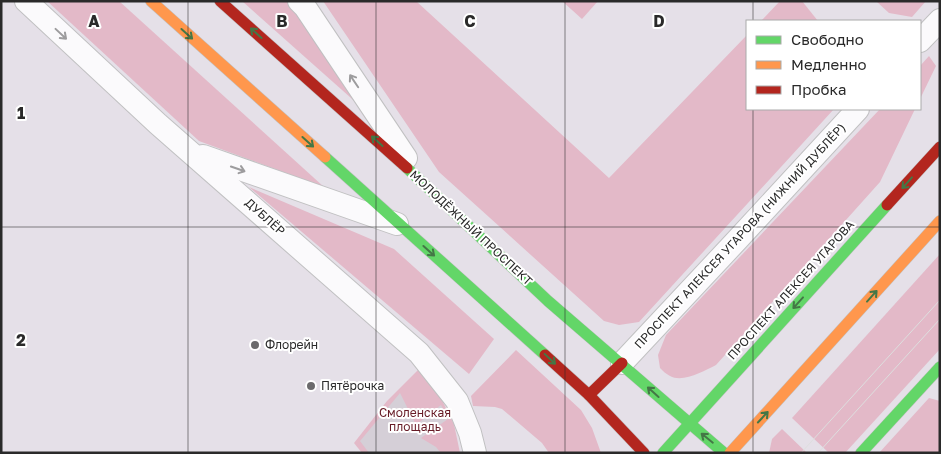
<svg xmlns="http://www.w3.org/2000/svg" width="941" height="454" font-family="'Golos Text',sans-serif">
  <rect width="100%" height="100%" fill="#e5e0e8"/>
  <!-- green -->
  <g fill="#e3b9c8">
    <path d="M47,1H119L324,187L199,141Z"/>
    <path d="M242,1H286L299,12L369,114Z"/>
    <path d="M323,1H416L609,178L747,35V109H834L639,322L619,325L604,321L439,172Z"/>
    <path d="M562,1H598L582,19Z"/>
    <path d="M780,1H802L818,21H761Z"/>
    <path d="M876,1H926L912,17L889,13Z"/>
    <path d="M929,56L936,66L920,99V66Z"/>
    <path d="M880,109H915L880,182L716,365C704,371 683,383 670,376C666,374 663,371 660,368L658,355L666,335Z"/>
    <path d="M249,187L394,249L494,339L469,374Z"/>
    <path d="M940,254V349L845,453H829L792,418Z"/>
    <path d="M516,350L581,410L592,428L601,453H549L542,443L502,409L495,407L473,406L471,396Z"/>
    <path d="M418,370L433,383L447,410L454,424L460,453H362L354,443L387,401Z"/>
    <path d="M929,398L940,401V453H879Z"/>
    <path d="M782,429L807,453H769L772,439Z"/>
  </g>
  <!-- plaza -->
  <path fill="#d5cfd7" d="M400,393L416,425L441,405L448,419L421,438L436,447L441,453H369L360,441Z"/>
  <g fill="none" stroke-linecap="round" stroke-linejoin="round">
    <!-- street casing -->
    <g stroke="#c1c1c2" stroke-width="24">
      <g id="street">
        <path d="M26,1L158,124L419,353L457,401L470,433L475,453"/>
        <path d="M299,1L305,7L406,158"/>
        <path d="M920,41L940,20"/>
        <path d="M203,156L397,224"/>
        <path d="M622,363L738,239L858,109"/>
      </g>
    </g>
    <!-- fast casing -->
    <g stroke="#c1c1c2" stroke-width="12">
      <g id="fast">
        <path d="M325,157L545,355"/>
        <path d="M407,168L548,301L724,453"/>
        <path d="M663,453L887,205"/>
        <path d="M861,453L940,367"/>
      </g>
    </g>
    <!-- slow casing -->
    <g stroke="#c1c1c2" stroke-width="12">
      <g id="slow">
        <path d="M151,1L325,157"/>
        <path d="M730,453L940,221"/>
      </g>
    </g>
    <!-- jam casing -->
    <g stroke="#c1c1c2" stroke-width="12">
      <g id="jam">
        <path d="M220,1L407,168"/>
        <path d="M887,205L940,147"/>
        <path d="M545,355L589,395L644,453"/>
        <path d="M589,395L622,363"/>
      </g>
    </g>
    <!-- street -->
    <use href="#street" stroke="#fbfafc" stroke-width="22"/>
    <!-- fast -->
    <use href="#fast" stroke="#63d668" stroke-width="11"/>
    <!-- slow -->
    <use href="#slow" stroke="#ff974d" stroke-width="11"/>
    <!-- jam -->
    <use href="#jam" stroke="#b3261e" stroke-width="11"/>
    <!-- tram -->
    <g stroke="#dddede" stroke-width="1">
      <path d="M801,453L940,300"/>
      <path d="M818,453L940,319"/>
    </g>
  </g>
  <!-- one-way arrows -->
  <defs><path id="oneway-shaft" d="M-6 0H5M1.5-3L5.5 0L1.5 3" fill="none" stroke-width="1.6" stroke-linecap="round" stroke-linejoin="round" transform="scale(1.25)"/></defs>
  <g stroke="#447746">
    <use href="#oneway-shaft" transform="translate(256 33) rotate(-138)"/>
    <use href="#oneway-shaft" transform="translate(187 34) rotate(42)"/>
    <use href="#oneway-shaft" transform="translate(377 141) rotate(-138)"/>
    <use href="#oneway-shaft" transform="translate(308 142) rotate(42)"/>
    <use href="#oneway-shaft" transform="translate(907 183) rotate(132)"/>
    <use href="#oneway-shaft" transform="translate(429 251) rotate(42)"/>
    <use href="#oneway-shaft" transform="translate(872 296) rotate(-48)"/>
    <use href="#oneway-shaft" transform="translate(798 303) rotate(132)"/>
    <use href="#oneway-shaft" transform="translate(550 359) rotate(43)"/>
    <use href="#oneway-shaft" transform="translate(653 392) rotate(-138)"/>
    <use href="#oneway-shaft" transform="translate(763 417) rotate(-47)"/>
    <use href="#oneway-shaft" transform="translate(707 438) rotate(-141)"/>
  </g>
  <g stroke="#9d9c9e">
    <use href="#oneway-shaft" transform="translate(61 34) rotate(43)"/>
    <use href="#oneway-shaft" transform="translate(354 81) rotate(-124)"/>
    <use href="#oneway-shaft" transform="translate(238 169) rotate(19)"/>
  </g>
  <!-- grid -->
  <path fill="none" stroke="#2a2a2a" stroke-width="1" stroke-opacity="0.55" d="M188,1V453M376,1V453M565,1V453M753,1V21M753,109V453M1,227H940"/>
  <!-- markers -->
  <g fill="#6b6a6c" stroke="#fff" stroke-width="2">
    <circle cx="255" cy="345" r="5"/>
    <circle cx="311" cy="386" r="5"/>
  </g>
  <g text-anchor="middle" stroke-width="4" stroke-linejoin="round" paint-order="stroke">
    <!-- street labels -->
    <g font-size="12" fill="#2a2a2a" stroke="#fff">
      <text transform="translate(265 217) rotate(42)" y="4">ДУБЛЁР</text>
      <text transform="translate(471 228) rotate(43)" y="4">МОЛОДЁЖНЫЙ ПРОСПЕКТ</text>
      <text transform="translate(740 236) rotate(-47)" y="4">ПРОСПЕКТ АЛЕКСЕЯ УГАРОВА (НИЖНИЙ ДУБЛЁР)</text>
      <text transform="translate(791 290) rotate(-48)" y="4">ПРОСПЕКТ АЛЕКСЕЯ УГАРОВА</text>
    </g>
    <!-- poi labels -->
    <g font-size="12" fill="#2a2a2a" stroke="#fff" text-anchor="start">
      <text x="265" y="349">Флорейн</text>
      <text x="321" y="390">Пятёрочка</text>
    </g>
    <!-- park labels -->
    <g font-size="12" fill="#671b26" stroke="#fff">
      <text x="415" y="417">Смоленская<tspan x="415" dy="14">площадь</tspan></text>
    </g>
  </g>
  <g font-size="16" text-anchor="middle" font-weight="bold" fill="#2a2a2a" stroke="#fff" stroke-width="4" stroke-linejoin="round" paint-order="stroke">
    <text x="94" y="27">A</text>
    <text x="282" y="27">B</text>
    <text x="470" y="27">C</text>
    <text x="659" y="27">D</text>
    <text x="21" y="119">1</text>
    <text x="21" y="346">2</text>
  </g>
  <!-- border -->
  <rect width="941" height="454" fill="none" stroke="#2a2a2a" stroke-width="5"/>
  <!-- legend -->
  <rect x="746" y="20" width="175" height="90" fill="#ffffff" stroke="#aaaaaa"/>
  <rect x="756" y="36" width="25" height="8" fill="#63d668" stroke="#aaaaaa"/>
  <text x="791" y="45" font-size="15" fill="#2a2a2a">Свободно</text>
  <rect x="756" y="61" width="25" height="8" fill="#ff974d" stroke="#aaaaaa"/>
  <text x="791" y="70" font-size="15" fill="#2a2a2a">Медленно</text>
  <rect x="756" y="86" width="25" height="8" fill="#b3261e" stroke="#aaaaaa"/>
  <text x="791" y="95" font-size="15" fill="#2a2a2a">Пробка</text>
</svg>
